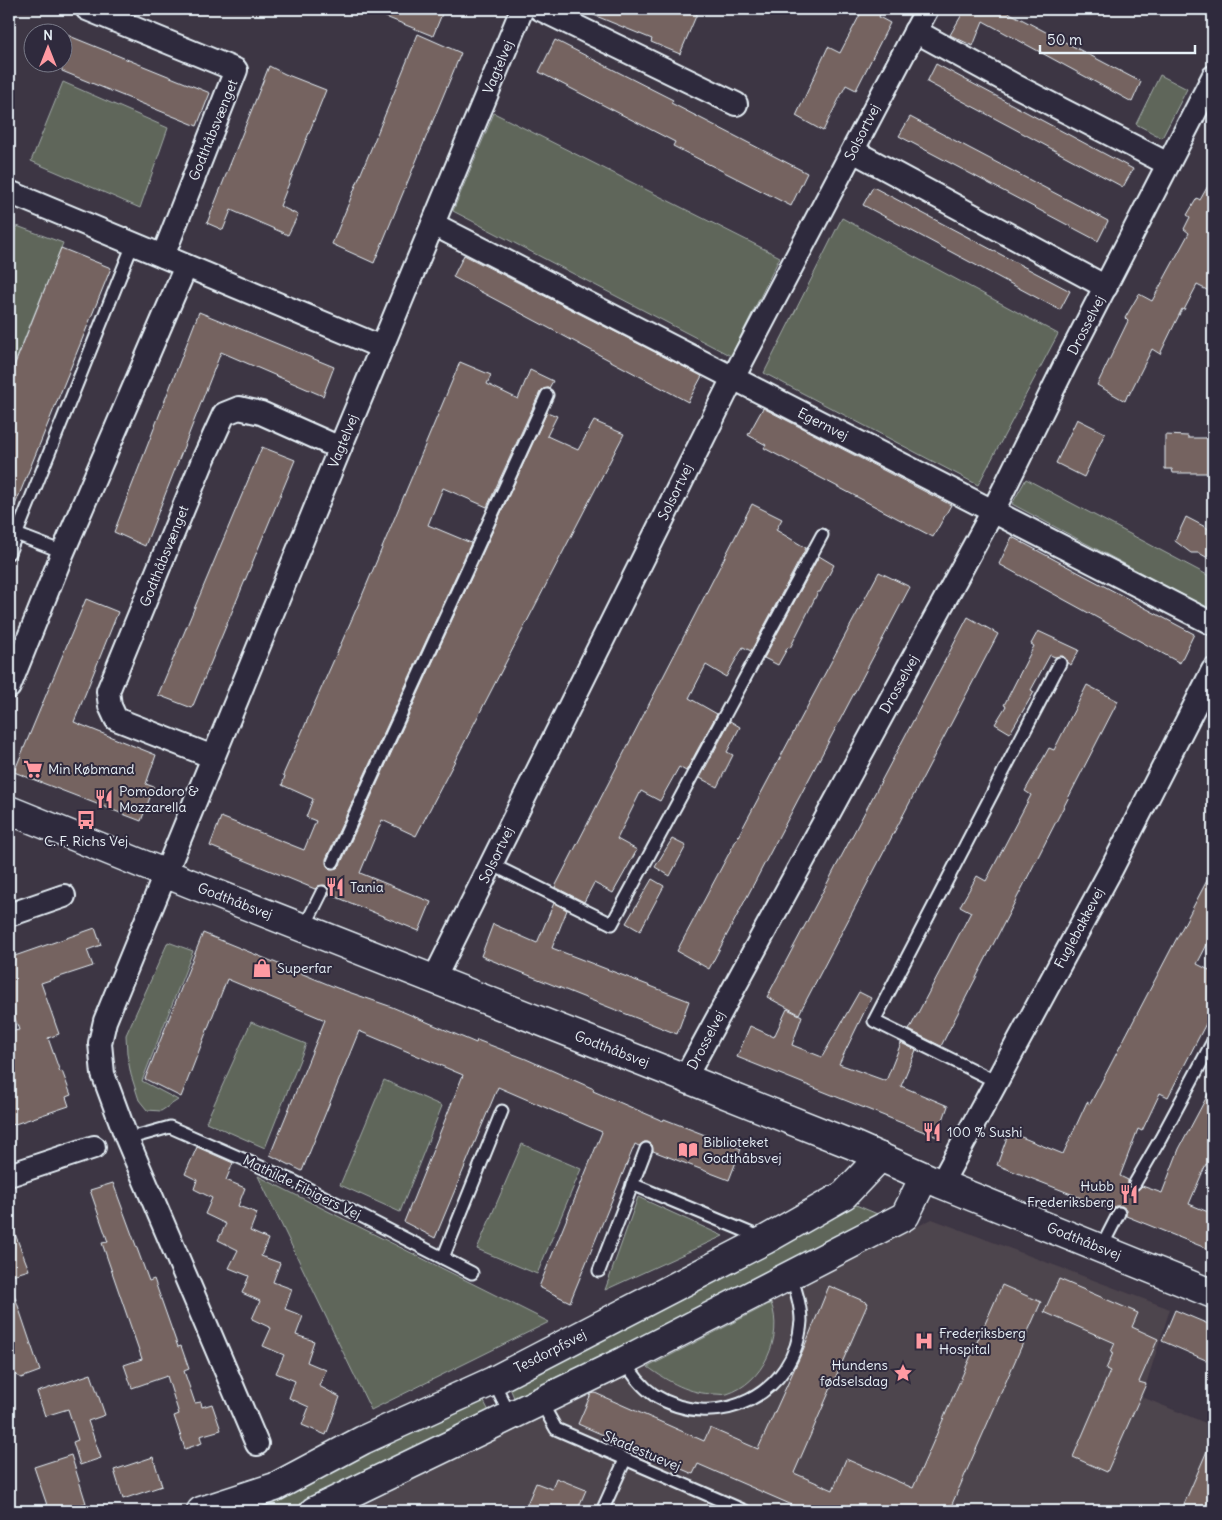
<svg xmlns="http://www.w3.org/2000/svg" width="1222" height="1520" font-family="Delius,sans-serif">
  <rect width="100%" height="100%" fill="#3d3644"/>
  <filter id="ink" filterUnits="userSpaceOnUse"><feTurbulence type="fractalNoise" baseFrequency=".02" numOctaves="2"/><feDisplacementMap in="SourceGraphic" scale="10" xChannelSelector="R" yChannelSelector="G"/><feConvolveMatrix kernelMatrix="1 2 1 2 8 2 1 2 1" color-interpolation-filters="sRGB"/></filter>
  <g filter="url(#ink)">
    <!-- built -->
    <path fill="#4e444d" d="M932,1219L1170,1309L1142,1397L1213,1426V1511H352Z"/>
    <!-- green -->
    <g fill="#5e665a" stroke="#a3aca9">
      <path d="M1160,75L1187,89L1162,138L1136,124Z"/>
      <path d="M63,82L168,128L140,208L31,161Z"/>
      <path d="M494,113L780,257L731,356L453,211Z"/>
      <path d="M842,218L1058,334L978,485L764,373Z"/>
      <path d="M17,226L63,243L9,377V247Z"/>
      <path d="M1026,479L1213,578V611L1012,504Z"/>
      <path d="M168,942L193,951L142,1081L178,1100L161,1111L147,1110L139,1100L131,1075L127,1054L126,1035Z"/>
      <path d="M251,1022L306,1044L265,1148L206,1122Z"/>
      <path d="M384,1080L442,1106L400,1212L340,1185Z"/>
      <path d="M522,1144L581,1169L537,1274L477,1249Z"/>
      <path d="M258,1176L549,1322L371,1410Z"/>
      <path d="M638,1197L723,1236L605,1290Z"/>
      <path d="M856,1205L882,1216L515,1400L507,1381Z"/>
      <path d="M771,1303C784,1337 763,1383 727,1394C723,1395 719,1394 715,1394C690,1394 668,1382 648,1367Z"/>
      <path d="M480,1394L490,1413L294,1509L289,1511H224Z"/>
    </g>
    <!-- building -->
    <g fill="#746461" stroke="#e8f1f8">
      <path d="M366,9H444L433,36Z"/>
      <path d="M579,9H699L680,54L651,42L652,39Z"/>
      <path d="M863,9H882L879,17L890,23L856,90L846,85L823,131L796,116L828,47L840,53Z"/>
      <path d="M960,9H1002L1141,82L1132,102L983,21L973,46L950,35L964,11Z"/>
      <path d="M418,34L461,53L374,263L332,244Z"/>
      <path d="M67,35L210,93L197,126L62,71V47Z"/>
      <path d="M555,40L673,100L671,103L807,173L791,206L673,146L675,142L539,72Z"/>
      <path d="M936,64L1133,169L1123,187L927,82Z"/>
      <path d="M269,66L285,74L326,90L280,206L298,215L288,235L231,210L223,230L207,223Z"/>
      <path d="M910,117L1108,221L1098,241L899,136Z"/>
      <path d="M1213,177V293L1197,285L1184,310L1182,309L1160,354L1152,349L1129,395L1128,394L1125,401L1097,385L1128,321L1125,318L1139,294L1152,301L1189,233L1184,229L1190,217L1187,215L1197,198L1200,200Z"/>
      <path d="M873,187L1070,291L1060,310L863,205Z"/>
      <path d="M61,248L111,268L9,520V379Z"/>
      <path d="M464,255L702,376L688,402L453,277Z"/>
      <path d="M199,312L334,367L323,396L221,352L145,546L114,532Z"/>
      <path d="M460,362L491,375L487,384L518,399L530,370L553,381L549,388L543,389L540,392L487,507L443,488L428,525L471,543L326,859L327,866L330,869L337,868L340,865L547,412L557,416L547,436L578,450L594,421L624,434L416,836L382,820L360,873L431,902L419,931L329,894L328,888L325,885L318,886L315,889L210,846L221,817L304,850L316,821L306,817L313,799L282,785L285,776L283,775L359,603Z"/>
      <path d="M763,408L951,505L933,537L764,448L766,445L748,435Z"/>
      <path d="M1077,419L1105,433L1084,477L1056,463Z"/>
      <path d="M1165,435L1188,436V438H1213V473H1173L1172,469H1165Z"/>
      <path d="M262,447L295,460L192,708L158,695Z"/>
      <path d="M752,504L782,519L776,530L806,548L751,651L743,647L726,677L706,665L689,698L717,714L686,771L679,767L660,801L641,791L617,839L637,850L613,893L594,883L584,902L555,887Z"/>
      <path d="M1186,517L1213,531V547L1208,558L1199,553H1191L1175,541Z"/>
      <path d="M1012,537L1194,634L1180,663L999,564Z"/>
      <path d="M819,556L834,565L820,592H818L790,648L788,647L778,665L764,658Z"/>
      <path d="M879,572L910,587L709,969L677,951Z"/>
      <path d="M86,599L118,612L74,722L156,755L146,784L154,787L141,821L14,772Z"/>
      <path d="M968,617L998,634L799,1014L767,997Z"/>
      <path d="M1038,631L1079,650L1071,665L1067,663L1066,659L1063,656L1055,657L1050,655L1031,690L1034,692L1010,733L995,724L1006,706L1004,705L1034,646L1031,644Z"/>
      <path d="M1087,685L1118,701L941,1046L909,1030L971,912L960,906L977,876L986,881L1031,795L1025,791L1049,748L1054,750Z"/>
      <path d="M730,721L740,727L727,752L733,755L717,787L700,778Z"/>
      <path d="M672,839L686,846L670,876L655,867Z"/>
      <path d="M1213,869V933L1197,964L1213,972V1010L1168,1097L1160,1093L1142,1131L1138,1129L1120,1176L1128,1180V1186L1132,1190H1138L1142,1186L1162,1193L1179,1149L1213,1085V1168L1206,1164L1189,1204L1213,1214V1251L1126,1216V1209L1122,1206H1115L1112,1210L997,1165L1009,1132L1063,1154L1087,1102L1090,1104Z"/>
      <path d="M652,879L664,886L640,931L626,923Z"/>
      <path d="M554,903L567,910L552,948L689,1001L677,1034L578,995L481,956L493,924L537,943Z"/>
      <path d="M95,928L101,945L87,950L93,966L41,983L59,1034L48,1038L60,1072L62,1071L71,1095L66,1097L69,1106L9,1126V1032L19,1030L9,1001V958Z"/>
      <path d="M203,933L337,988L392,1007L476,1043L477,1040L526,1059L594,1089L593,1091L663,1121L664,1119L741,1149L729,1180L653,1151L652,1145L648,1142H644L639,1146L635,1144L570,1302L539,1287L602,1132L498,1087L435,1238L404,1222L463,1075L359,1031L302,1171L270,1155L325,1020L227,979L181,1097L145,1079Z"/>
      <path d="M859,992L871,998L839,1064L886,1081L901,1043L916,1050L901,1086L948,1106L937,1137L737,1057L750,1026L774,1037L787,1009L802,1016L792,1045L822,1057Z"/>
      <path d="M197,1147L233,1163L226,1180L245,1188L238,1206L257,1213L250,1231L268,1239L261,1256L280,1263L273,1282L292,1289L285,1309L303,1316L296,1335L314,1341L307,1362L326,1370L319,1386L340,1397L326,1435L302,1425L309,1407L289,1398L295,1381L276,1373L284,1355L263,1346L271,1328L252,1319L260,1301L242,1293L249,1276L229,1268L238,1250L218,1240L226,1224L205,1214L212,1198L194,1189L197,1180L185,1174Z"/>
      <path d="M113,1183L149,1281L154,1279L178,1347L181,1346L189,1369L184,1371L195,1403L201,1402L202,1407L212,1404L221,1430L200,1436L202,1443L185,1449L174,1416L179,1414L167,1376L132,1388L124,1365L142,1359L102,1243L108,1242L90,1190Z"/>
      <path d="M10,1221L29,1270L9,1276V1222Z"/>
      <path d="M1059,1279L1138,1313L1132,1327L1158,1339L1139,1382L1146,1384L1107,1472L1073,1457L1110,1371L1106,1369L1113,1353L1111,1352L1115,1343L1044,1312Z"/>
      <path d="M9,1285H11L40,1371L21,1378L9,1371Z"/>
      <path d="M1002,1285L1041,1302L949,1511H806L698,1464L693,1474L578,1424L591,1394L595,1393L704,1441L710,1428L758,1449L803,1350L829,1286L868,1303L794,1473L833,1490L846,1459L913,1488Z"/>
      <path d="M1175,1310L1213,1326V1349L1208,1361L1162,1341Z"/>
      <path d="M91,1374L105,1415L88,1421L101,1458L80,1465L73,1442L78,1440L68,1409L45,1416L37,1392Z"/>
      <path d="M1213,1437V1511H1181Z"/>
      <path d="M71,1455L86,1503L61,1511H49L34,1467Z"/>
      <path d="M153,1457L162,1486L123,1499L114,1470Z"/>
      <path d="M556,1478L586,1490L577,1511H524L536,1483L552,1489Z"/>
    </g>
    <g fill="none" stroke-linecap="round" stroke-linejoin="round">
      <!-- service casing -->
      <g stroke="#e8f1f8" stroke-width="15">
        <g id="service">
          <path d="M16,534L63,552"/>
          <path d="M9,553L133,244"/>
          <path d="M333,862L547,395"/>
          <path d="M491,864L612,924L822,535"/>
          <path d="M304,928L322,892"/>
          <path d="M997,1082L874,1021L1060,663"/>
          <path d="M127,1139L170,1127L293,1181L472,1273"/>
          <path d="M1135,1183L1161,1138L1213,1041"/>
          <path d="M632,1184L762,1238"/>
          <path d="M1101,1248L1119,1213"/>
          <path d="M443,1258L502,1111"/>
          <path d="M599,1271L646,1149"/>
          <path d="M624,1361C633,1374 641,1386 654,1395C717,1434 796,1394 801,1321C801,1305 796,1290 791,1276"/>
          <path d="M493,1381L511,1417"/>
          <path d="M541,1402L556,1429L745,1511"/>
          <path d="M602,1511L625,1460"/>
        </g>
      </g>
      <!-- minor casing -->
      <g stroke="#e8f1f8" stroke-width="26">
        <g id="minor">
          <path d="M87,9L236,70L163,256"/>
          <path d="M540,9L736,104"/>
          <path d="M915,31L1014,85L1168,164"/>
          <path d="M853,151L1106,287"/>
          <path d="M9,192L381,347"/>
          <path d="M433,224L1213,624"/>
          <path d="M9,687L63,552L186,266"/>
          <path d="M213,757L116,719L110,706L108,691L204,458L224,414L239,408L261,413L340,448"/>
          <path d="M9,915L64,896"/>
          <path d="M434,979L733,378L927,9"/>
          <path d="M685,1078L993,511L1066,363L1213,77"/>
          <path d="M9,1175L94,1147"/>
          <path d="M941,1184L1112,868L1213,670"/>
          <path d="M257,1444L127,1139L103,1074L100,1043L105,1021L340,448L522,9"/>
        </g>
      </g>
      <!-- tertiary casing -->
      <g stroke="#e8f1f8" stroke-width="31">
        <g id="tertiary">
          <path d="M9,810L189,883L685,1078L853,1145L941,1184L1213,1294"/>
          <path d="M201,1511L275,1487L363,1440L493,1381L765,1240L844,1195L880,1157"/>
          <path d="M314,1511L624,1361L905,1216L924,1177"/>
        </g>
      </g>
      <!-- service -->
      <use href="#service" stroke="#2f2a3d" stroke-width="11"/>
      <!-- minor -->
      <use href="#minor" stroke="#2f2a3d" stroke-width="22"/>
      <!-- tertiary -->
      <use href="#tertiary" stroke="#2f2a3d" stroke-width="28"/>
    </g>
  </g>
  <!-- icons -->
  <defs>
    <g id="supermarket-bare" transform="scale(1.5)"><path d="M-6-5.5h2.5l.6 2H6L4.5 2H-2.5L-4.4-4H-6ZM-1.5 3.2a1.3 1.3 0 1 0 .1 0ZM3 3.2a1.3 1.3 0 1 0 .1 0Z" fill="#ff9aa2" stroke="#2f2a3d" stroke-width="2.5" paint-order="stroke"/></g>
    <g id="restaurant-bare" transform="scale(1.5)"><path d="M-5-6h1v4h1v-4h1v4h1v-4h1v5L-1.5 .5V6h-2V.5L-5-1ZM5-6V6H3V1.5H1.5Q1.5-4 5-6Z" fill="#ff9aa2" stroke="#2f2a3d" stroke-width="2.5" paint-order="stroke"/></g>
    <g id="bus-bare" transform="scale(1.5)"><path d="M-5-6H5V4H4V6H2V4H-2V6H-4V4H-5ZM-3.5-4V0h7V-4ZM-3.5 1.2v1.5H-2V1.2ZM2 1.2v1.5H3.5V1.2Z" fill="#ff9aa2" stroke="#2f2a3d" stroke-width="2.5" paint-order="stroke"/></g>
    <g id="shop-bare" transform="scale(1.5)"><path d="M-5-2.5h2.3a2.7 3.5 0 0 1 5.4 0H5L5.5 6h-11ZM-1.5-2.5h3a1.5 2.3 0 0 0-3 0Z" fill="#ff9aa2" stroke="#2f2a3d" stroke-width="2.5" paint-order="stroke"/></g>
    <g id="library-bare" transform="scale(1.5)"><path d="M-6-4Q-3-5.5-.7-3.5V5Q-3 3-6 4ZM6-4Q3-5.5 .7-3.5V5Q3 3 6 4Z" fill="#ff9aa2" stroke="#2f2a3d" stroke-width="2.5" paint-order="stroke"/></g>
    <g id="hospital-bare" transform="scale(1.5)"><path d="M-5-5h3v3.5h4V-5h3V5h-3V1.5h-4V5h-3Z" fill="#ff9aa2" stroke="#2f2a3d" stroke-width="2.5" paint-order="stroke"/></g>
    <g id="sight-bare" transform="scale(1.5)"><path d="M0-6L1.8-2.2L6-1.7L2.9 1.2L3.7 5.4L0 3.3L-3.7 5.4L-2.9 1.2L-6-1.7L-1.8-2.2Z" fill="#ff9aa2" stroke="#2f2a3d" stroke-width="2.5" paint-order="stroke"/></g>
  </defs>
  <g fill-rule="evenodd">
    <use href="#supermarket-bare" x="33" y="769"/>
    <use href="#restaurant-bare" x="104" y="799"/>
    <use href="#bus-bare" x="86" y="820"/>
    <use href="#restaurant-bare" x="335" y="887"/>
    <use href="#shop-bare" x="262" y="968"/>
    <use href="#restaurant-bare" x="932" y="1132"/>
    <use href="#library-bare" x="688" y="1150"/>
    <use href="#restaurant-bare" x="1129" y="1194"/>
    <use href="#hospital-bare" x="924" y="1341"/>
    <use href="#sight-bare" x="903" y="1373"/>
  </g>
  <g text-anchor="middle" stroke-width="4" stroke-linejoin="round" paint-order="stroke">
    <!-- street labels -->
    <g font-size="14" fill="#e8f1f8" stroke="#2f2a3d">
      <text transform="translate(498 67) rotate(-67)" y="5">Vagtelvej</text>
      <text transform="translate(213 130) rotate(-68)" y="5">Godthåbsvænget</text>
      <text transform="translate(862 132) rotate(-63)" y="5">Solsortvej</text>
      <text transform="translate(1086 325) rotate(-63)" y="5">Drosselvej</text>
      <text transform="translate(823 424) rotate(27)" y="5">Egernvej</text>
      <text transform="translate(343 441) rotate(-68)" y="5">Vagtelvej</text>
      <text transform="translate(675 492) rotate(-64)" y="5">Solsortvej</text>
      <text transform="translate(164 556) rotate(-68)" y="5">Godthåbsvænget</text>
      <text transform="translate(899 684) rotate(-61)" y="5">Drosselvej</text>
      <text transform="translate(496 855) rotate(-64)" y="5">Solsortvej</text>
      <text transform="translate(235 901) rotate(21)" y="5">Godthåbsvej</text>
      <text transform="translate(1079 928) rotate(-62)" y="5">Fuglebakkevej</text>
      <text transform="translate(706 1040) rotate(-62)" y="5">Drosselvej</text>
      <text transform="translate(612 1049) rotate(21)" y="5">Godthåbsvej</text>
      <text transform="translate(302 1187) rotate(26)" y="5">Mathilde Fibigers Vej</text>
      <text transform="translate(1084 1241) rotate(22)" y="5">Godthåbsvej</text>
      <text transform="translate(550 1351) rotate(-27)" y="5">Tesdorpfsvej</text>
      <text transform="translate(642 1451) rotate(23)" y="5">Skadestuevej</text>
    </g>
    <!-- poi labels -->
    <g font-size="14" fill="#e8f1f8" stroke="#2f2a3d" text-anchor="start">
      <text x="48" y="774">Min Købmand</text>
      <text x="119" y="796">Pomodoro &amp;<tspan x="119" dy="16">Mozzarella</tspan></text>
      <text x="86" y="846" text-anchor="middle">C. F. Richs Vej</text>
      <text x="350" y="892">Tania</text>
      <text x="277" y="973">Superfar</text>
      <text x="947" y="1137">100 % Sushi</text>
      <text x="703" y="1147">Biblioteket<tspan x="703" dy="16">Godthåbsvej</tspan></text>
      <text x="1114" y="1191" text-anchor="end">Hubb<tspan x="1114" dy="16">Frederiksberg</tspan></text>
      <text x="939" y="1338">Frederiksberg<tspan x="939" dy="16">Hospital</tspan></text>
      <text x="888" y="1370" text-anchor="end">Hundens<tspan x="888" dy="16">fødselsdag</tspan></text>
    </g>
  </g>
  <!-- margin -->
  <rect width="1222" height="1520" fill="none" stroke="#2f2a3d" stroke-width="30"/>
  <rect x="15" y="15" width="1192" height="1490" fill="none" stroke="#e8f1f8" stroke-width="2" filter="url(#ink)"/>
  <!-- north arrow -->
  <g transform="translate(48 48)"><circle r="24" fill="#2f2a3d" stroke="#797a88"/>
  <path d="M0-4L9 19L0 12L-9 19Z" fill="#ff9aa2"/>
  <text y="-8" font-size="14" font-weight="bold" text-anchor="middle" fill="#e8f1f8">N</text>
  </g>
  <!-- scale -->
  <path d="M1040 45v8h155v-8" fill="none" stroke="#e8f1f8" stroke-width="2.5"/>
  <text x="1047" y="45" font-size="15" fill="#e8f1f8" stroke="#2f2a3d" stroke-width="4" paint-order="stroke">50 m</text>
</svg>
